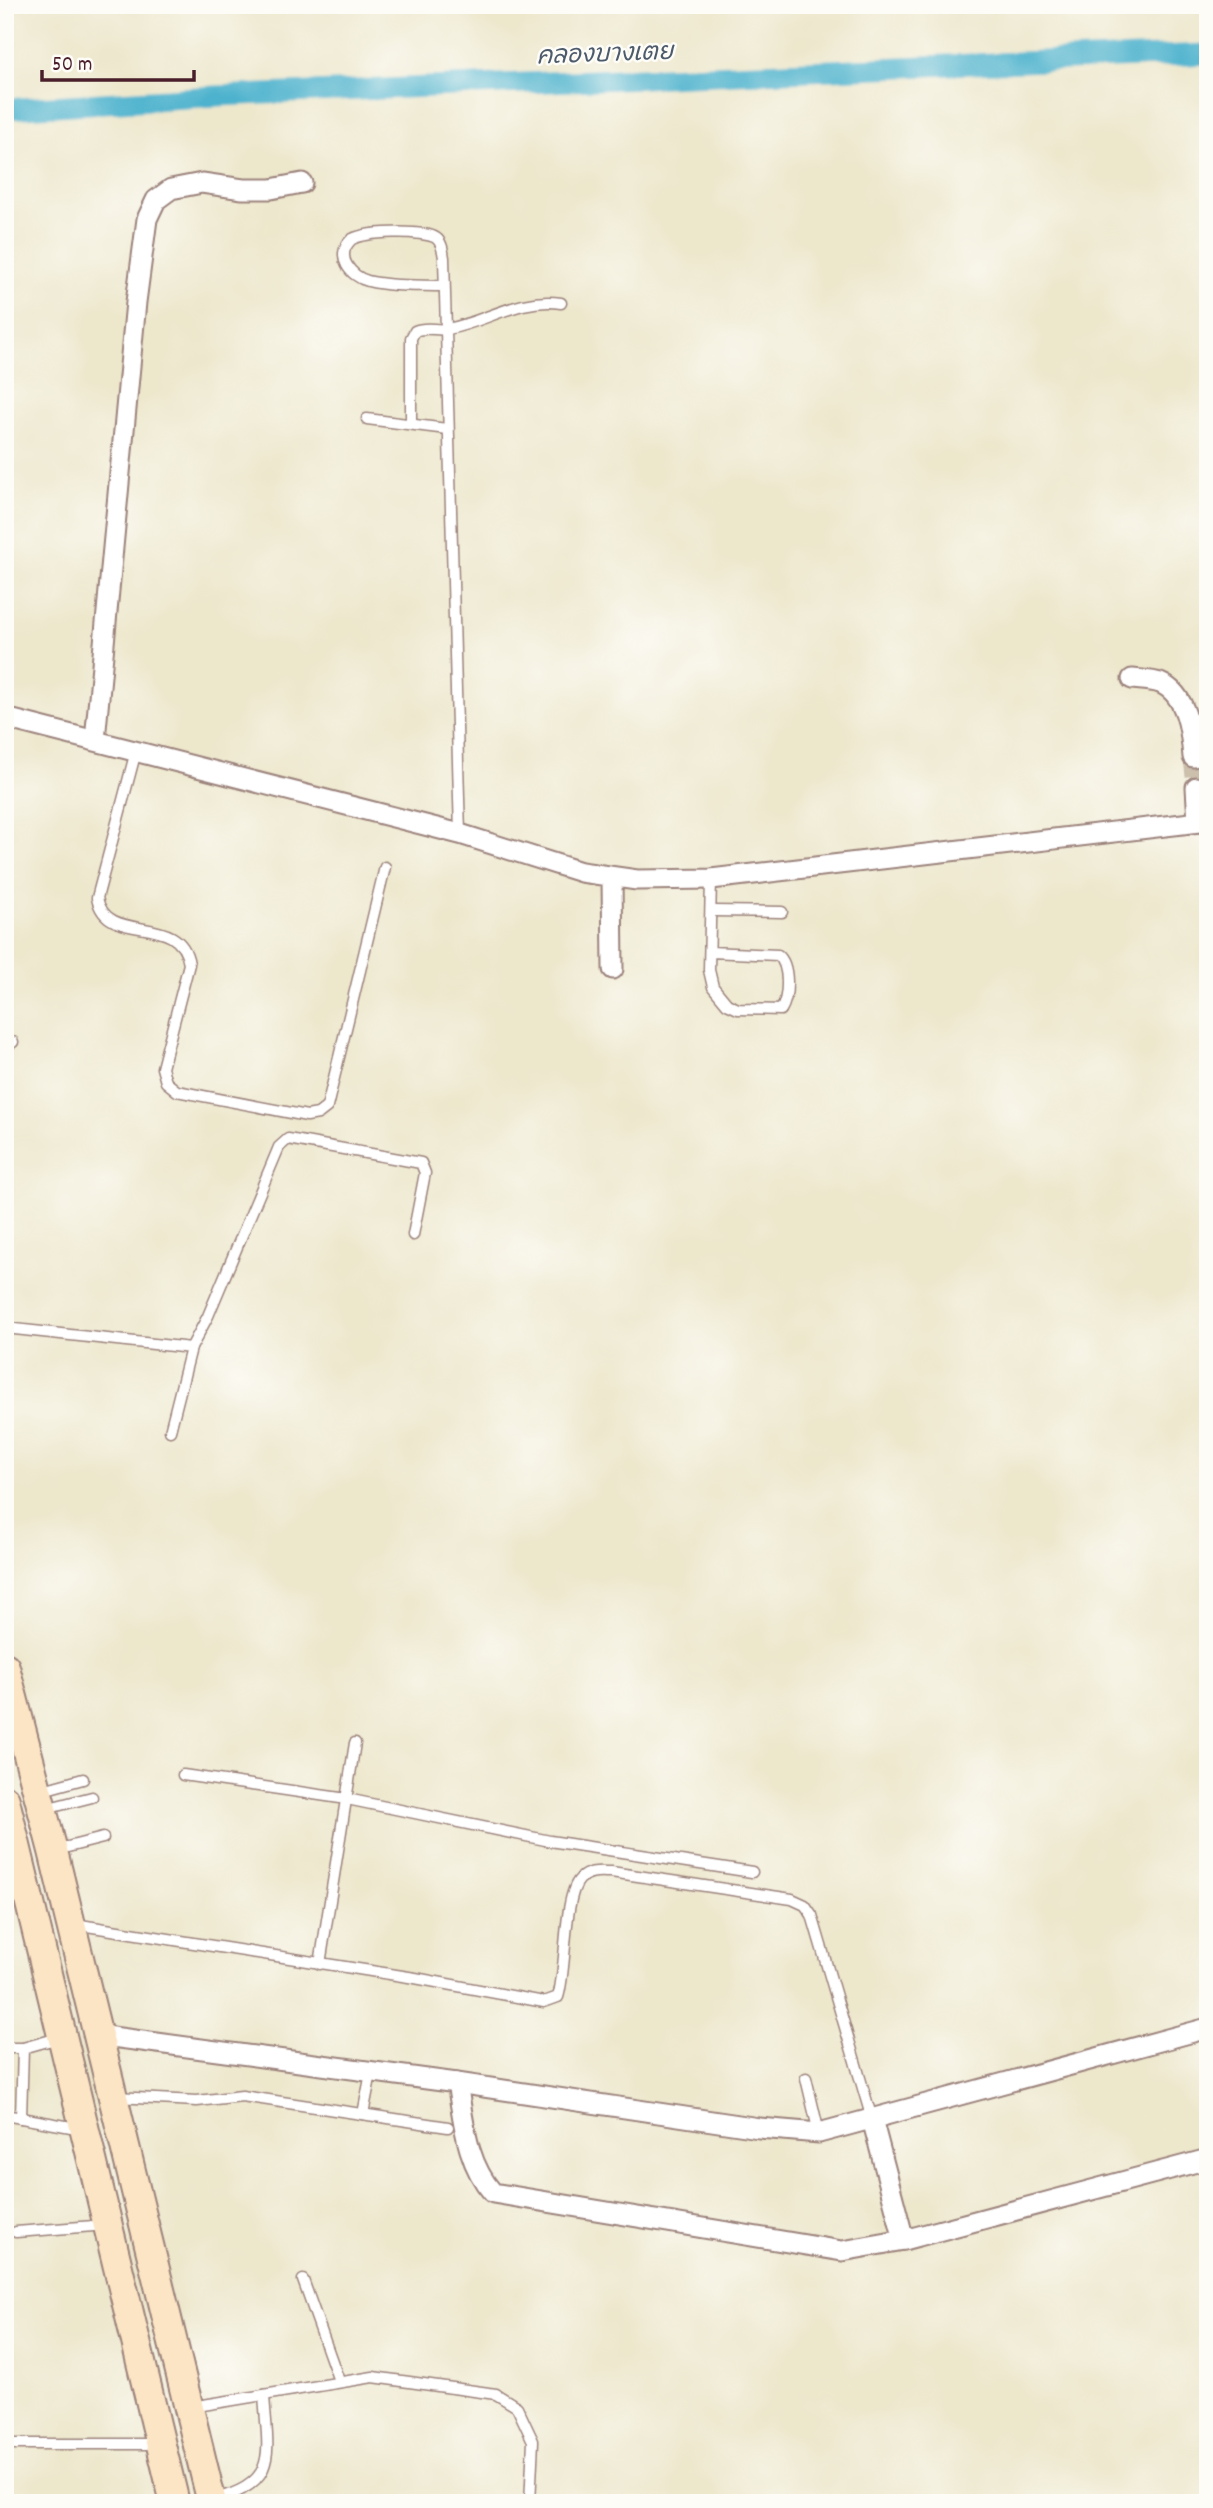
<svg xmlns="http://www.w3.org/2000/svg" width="1213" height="2508" font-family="Dekko,'Playpen Sans Thai',sans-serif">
  <rect width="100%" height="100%" fill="#fdfcf7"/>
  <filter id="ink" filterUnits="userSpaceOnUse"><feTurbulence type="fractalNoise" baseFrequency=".0143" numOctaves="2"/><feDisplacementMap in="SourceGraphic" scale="14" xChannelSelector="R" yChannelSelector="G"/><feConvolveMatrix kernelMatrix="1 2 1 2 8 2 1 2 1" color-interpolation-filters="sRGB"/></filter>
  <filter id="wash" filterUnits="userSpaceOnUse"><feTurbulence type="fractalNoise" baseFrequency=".00686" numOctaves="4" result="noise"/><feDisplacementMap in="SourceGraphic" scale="28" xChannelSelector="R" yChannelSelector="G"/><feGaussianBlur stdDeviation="1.57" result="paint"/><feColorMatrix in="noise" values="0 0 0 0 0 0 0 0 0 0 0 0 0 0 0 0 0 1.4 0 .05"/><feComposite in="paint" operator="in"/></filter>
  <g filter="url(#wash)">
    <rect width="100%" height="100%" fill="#ede7cc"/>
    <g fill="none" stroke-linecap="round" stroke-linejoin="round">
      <!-- canal -->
      <path stroke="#4eb2cd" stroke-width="21" d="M5,109L217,96L1208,54"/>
    </g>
  </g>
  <g filter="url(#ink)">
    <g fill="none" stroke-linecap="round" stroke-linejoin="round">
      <!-- street-tunnel -->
      <path stroke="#ccbfac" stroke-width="19" stroke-dasharray="19 10" stroke-linecap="butt" d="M1193,757L1196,787"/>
      <!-- lane casing -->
      <g stroke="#9c837c" stroke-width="13">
        <g id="lane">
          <path d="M444,286C420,285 392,287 368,281C351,277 334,256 351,240C361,231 425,230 436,238C442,242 443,251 444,258L460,834"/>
          <path d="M367,419L447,429"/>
          <path d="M411,424V338L415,331C426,326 436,331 448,329C488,321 519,297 561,303"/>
          <path d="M136,751L97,898C107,947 180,909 189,964L162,1068L166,1082L177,1091L307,1116L318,1114L327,1107L385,867"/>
          <path d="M712,911L782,912"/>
          <path d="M710,952L778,955C790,965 789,997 781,1010L738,1009L727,1004L713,987L709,970L711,879"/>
          <path d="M5,1047L13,1042"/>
          <path d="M5,1328L191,1348L208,1316L279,1147L288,1139L421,1163L425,1173L413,1235"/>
          <path d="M170,1431L191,1348"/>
          <path d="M183,1775L347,1799L550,1841L752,1872"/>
          <path d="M39,1791L83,1779"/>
          <path d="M45,1809L92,1797"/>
          <path d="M56,1850L103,1838"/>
          <path d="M74,1924L415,1978L544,2002L558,1997C567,1969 563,1896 580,1879C589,1870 600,1872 611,1872L792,1899L805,1905L812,1915L872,2119"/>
          <path d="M320,1964L355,1743"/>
          <path d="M5,2048H23L62,2037"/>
          <path d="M806,2078L819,2133"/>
          <path d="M115,2097L197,2101L242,2096L448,2127"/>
          <path d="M363,2114L371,2073"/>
          <path d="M5,2115L82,2129"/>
          <path d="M21,2118L23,2048"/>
          <path d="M16,2232L107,2225"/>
          <path d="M303,2280L339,2381"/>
          <path d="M191,2407L373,2377L496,2394L517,2407L533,2441L530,2503"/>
          <path d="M5,2444H159"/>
          <path d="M215,2499C281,2483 267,2450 264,2395"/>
        </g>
      </g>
      <!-- street casing -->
      <g stroke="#9c837c" stroke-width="23">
        <g id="street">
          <path d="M1132,679C1140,680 1152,680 1160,683C1187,694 1191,732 1193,757"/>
          <path d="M5,718L460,834L581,872L637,880L711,879L1208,821"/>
          <path d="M95,740L136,302L147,219L156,200L171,189L202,183L243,189H271L302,183"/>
          <path d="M1196,787L1198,822"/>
          <path d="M612,878L613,969"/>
          <path d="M97,2035L457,2083L759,2128L819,2133L1208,2028"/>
          <path d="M457,2083C464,2122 466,2162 493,2193L842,2251L904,2240L872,2119"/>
          <path d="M904,2240L1208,2159"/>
        </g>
      </g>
      <!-- secondary casing -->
      <g stroke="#9c837c" stroke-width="32">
        <g id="secondary">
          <path d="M5,1667L53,1851L212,2503"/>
          <path d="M5,1800L175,2503"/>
        </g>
      </g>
      <!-- lane -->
      <use href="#lane" stroke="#fff" stroke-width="10"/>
      <!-- street -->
      <use href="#street" stroke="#fff" stroke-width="19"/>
      <!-- secondary -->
      <use href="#secondary" stroke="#fce5c4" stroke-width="28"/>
    </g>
  </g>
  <g text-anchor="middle" stroke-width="5" stroke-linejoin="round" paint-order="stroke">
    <!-- water labels -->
    <g font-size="24" font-style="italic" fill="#4c5a6c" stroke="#fdfcf7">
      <text transform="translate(605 53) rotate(-2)" y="8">คลองบางเตย</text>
    </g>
  </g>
  <!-- margin -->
  <rect width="1213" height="2508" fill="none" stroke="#fdfcf7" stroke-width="28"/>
  <!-- scale -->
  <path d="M42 70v10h152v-10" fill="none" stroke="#4a1f2b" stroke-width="3.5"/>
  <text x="52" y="70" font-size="21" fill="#4a1f2b" stroke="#fdfcf7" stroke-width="5" paint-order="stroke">50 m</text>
</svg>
